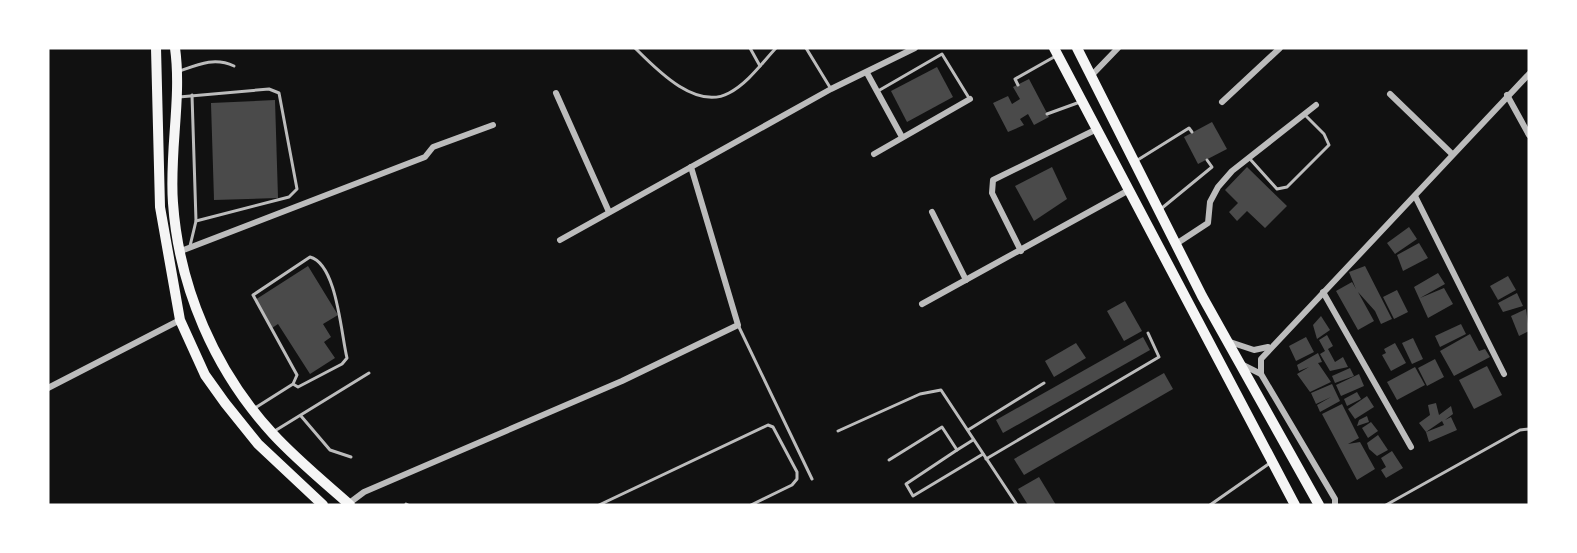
<svg xmlns="http://www.w3.org/2000/svg" width="1577" height="553" font-family="'PT Sans',sans-serif">
  <rect width="100%" height="100%" fill="#111"/>
  <!-- building -->
  <g fill="#4a4a4a">
    <path d="M937,67L953,97L907,122L891,91Z"/>
    <path d="M1029,79L1049,117L1034,125L1028,114L1020,119L1024,125L1008,132L993,103L1008,96L1012,104L1020,99L1013,87Z"/>
    <path d="M275,100L278,198L214,200L211,103Z"/>
    <path d="M1212,122L1227,149L1198,164L1184,137Z"/>
    <path d="M1052,167L1067,199L1034,221L1015,186Z"/>
    <path d="M1247,167L1287,206L1265,228L1247,211L1237,221L1229,212L1238,203L1225,190Z"/>
    <path d="M1409,227L1417,239L1395,254L1387,243Z"/>
    <path d="M1419,243L1428,258L1403,271L1397,255Z"/>
    <path d="M308,266L338,315L323,324L331,337L324,342L335,358L310,374L278,324L272,328L255,300Z"/>
    <path d="M1365,266L1392,319L1381,324L1375,311L1358,292L1374,321L1358,330L1336,291L1352,282L1356,289L1349,272Z"/>
    <path d="M1438,273L1445,284L1420,298L1444,288L1453,304L1428,318L1414,287Z"/>
    <path d="M1508,276L1516,290L1498,300L1490,286Z"/>
    <path d="M1397,290L1408,312L1394,319L1383,297Z"/>
    <path d="M1517,293L1523,306L1503,312L1498,303Z"/>
    <path d="M1125,301L1142,331L1124,341L1107,311Z"/>
    <path d="M1526,309L1529,331L1519,336L1511,316Z"/>
    <path d="M1321,316L1330,330L1317,339L1313,325Z"/>
    <path d="M1461,324L1466,334L1440,347L1435,336Z"/>
    <path d="M1470,334L1479,351L1485,349L1490,357L1454,376L1440,351Z"/>
    <path d="M1327,335L1333,346L1328,349L1335,362L1343,357L1348,367L1330,371L1320,354L1325,351L1319,340Z"/>
    <path d="M1143,337L1150,350L1003,433L996,420Z"/>
    <path d="M1306,337L1314,352L1296,361L1289,346Z"/>
    <path d="M1413,338L1423,359L1412,364L1402,343Z"/>
    <path d="M1076,343L1086,358L1054,377L1045,361Z"/>
    <path d="M1395,343L1406,363L1391,371L1382,355L1386,353L1384,349Z"/>
    <path d="M1318,353L1322,362L1318,363L1331,382L1310,392L1297,374L1309,367L1299,371L1297,365Z"/>
    <path d="M1435,359L1444,377L1427,386L1418,368Z"/>
    <path d="M1487,366L1502,395L1474,409L1459,380Z"/>
    <path d="M1415,367L1425,385L1397,400L1387,382Z"/>
    <path d="M1350,368L1354,376L1335,383L1332,376Z"/>
    <path d="M1164,373L1173,389L1024,475L1014,459Z"/>
    <path d="M1359,374L1364,386L1341,396L1336,385Z"/>
    <path d="M1332,384L1340,401L1320,412L1317,405L1331,397L1316,404L1311,393Z"/>
    <path d="M1357,392L1361,399L1347,406L1344,399Z"/>
    <path d="M1367,396L1374,407L1355,419L1348,409Z"/>
    <path d="M1436,403L1439,415L1451,406L1453,414L1445,420L1451,417L1457,430L1429,442L1426,432L1444,425L1442,421L1426,432L1419,423L1430,415L1428,405Z"/>
    <path d="M1342,404L1359,438L1348,444L1360,442L1375,469L1357,480L1322,414Z"/>
    <path d="M1367,416L1369,422L1357,426L1359,420Z"/>
    <path d="M1371,422L1378,431L1368,438L1362,428Z"/>
    <path d="M1378,435L1388,450L1377,456L1369,449L1367,443Z"/>
    <path d="M1392,451L1403,468L1386,478L1381,470L1386,467L1381,458Z"/>
    <path d="M1039,477L1056,505H1028L1018,489Z"/>
  </g>
  <g fill="none" stroke-linecap="round" stroke-linejoin="round">
    <!-- service -->
    <g stroke="#bcbcbc" stroke-width="3">
      <path d="M635,48C656,69 696,111 729,93C748,83 762,63 776,48"/>
      <path d="M750,48L760,66"/>
      <path d="M806,48L831,89"/>
      <path d="M180,71C199,64 215,57 234,66"/>
      <path d="M1018,85L1015,79L1054,57"/>
      <path d="M878,91L942,54L969,98"/>
      <path d="M192,95L196,221"/>
      <path d="M179,97L269,89L279,93L297,189L289,197L196,221L190,246"/>
      <path d="M1047,114L1080,102"/>
      <path d="M1250,159L1277,189L1287,187L1329,145L1324,134L1305,115"/>
      <path d="M1136,161L1189,128L1192,132"/>
      <path d="M1162,208L1212,167L1207,160"/>
      <path d="M738,325L812,479"/>
      <path d="M255,408L293,384L297,375L253,295L310,257C337,264 341,334 347,358L342,364L298,387L293,384"/>
      <path d="M301,416L330,450L351,457"/>
      <path d="M968,430L1044,383"/>
      <path d="M838,431L920,394L941,390L1017,505"/>
      <path d="M273,432L369,373"/>
      <path d="M957,450L973,440"/>
      <path d="M986,459L1159,357L1148,333"/>
      <path d="M889,460L942,427L957,450L906,484L913,496L983,454"/>
      <path d="M406,504L408,505"/>
      <path d="M599,505L768,425L773,427L797,472V479L792,485L751,505"/>
      <path d="M1210,505L1270,463"/>
      <path d="M1386,505L1520,430L1529,429"/>
    </g>
    <!-- minor -->
    <g stroke="#bcbcbc" stroke-width="6">
      <path d="M867,73L902,137"/>
      <path d="M1091,76L1118,48"/>
      <path d="M556,93L609,212"/>
      <path d="M1390,94L1452,154"/>
      <path d="M1507,95L1529,135"/>
      <path d="M1222,102L1280,48"/>
      <path d="M874,154L970,99"/>
      <path d="M1415,196L1504,374"/>
      <path d="M932,212L966,280"/>
      <path d="M560,240L831,89L915,48"/>
      <path d="M1176,244L1208,223L1210,202L1218,187L1232,171L1316,105"/>
      <path d="M181,251L425,157L433,147L493,125"/>
      <path d="M1021,251L992,193L993,180L1097,129"/>
      <path d="M1323,292L1411,447"/>
      <path d="M922,304L1129,190"/>
      <path d="M1230,342L1254,350L1268,347"/>
      <path d="M1241,364L1261,374"/>
      <path d="M48,388L180,320"/>
      <path d="M348,504L364,492L622,381L738,325L691,167"/>
      <path d="M1335,505V499L1261,374V359L1529,74"/>
    </g>
    <!-- primary -->
    <g stroke="#f5f5f5" stroke-width="10">
      <path d="M156,48L160,207L180,320L205,375L225,403L258,444L323,505"/>
      <path d="M175,48C182,98 169,152 173,203C179,288 215,371 273,434C296,459 324,482 350,505"/>
      <path d="M1054,48L1295,505"/>
      <path d="M1077,48L1202,296L1319,505"/>
    </g>
  </g>
  <!-- border -->
  <rect width="1577" height="553" fill="none" stroke="#ffffff" stroke-width="99"/>
</svg>
